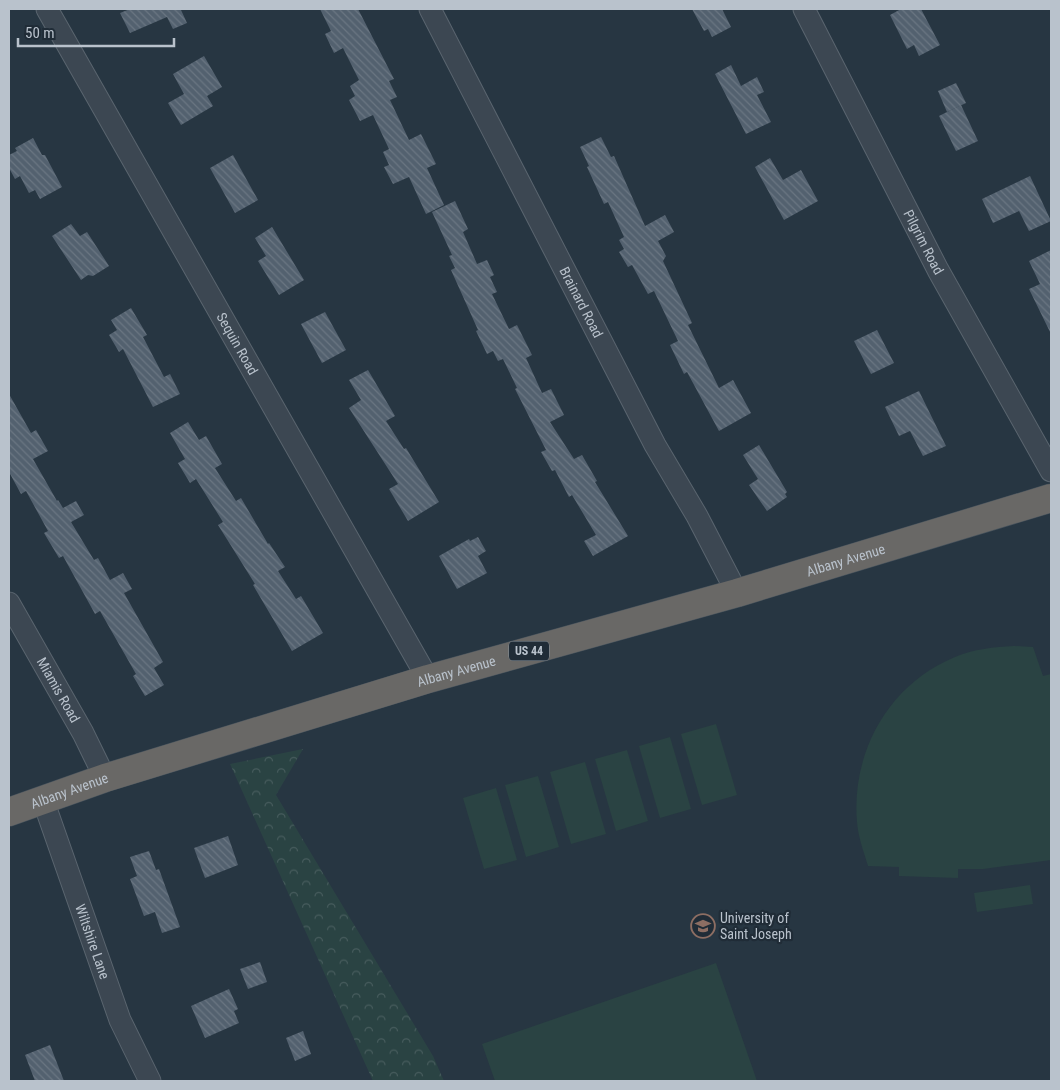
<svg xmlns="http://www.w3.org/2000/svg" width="1060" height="1090" font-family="'Roboto Condensed',sans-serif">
  <defs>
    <pattern id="forest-crowns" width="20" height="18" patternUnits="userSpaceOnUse" patternTransform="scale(1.25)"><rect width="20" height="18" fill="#2a4343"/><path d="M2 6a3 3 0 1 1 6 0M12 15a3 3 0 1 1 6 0" fill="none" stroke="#475c5d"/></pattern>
    <pattern id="building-back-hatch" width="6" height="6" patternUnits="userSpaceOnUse" patternTransform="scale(1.25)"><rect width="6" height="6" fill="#53616f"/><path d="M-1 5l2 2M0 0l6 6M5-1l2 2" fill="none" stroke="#6a7682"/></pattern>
  </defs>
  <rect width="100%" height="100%" fill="#273642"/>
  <!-- forest -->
  <path fill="url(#forest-crowns)" d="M303,749L276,795L433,1056L444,1081H373L230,764Z"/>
  <!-- park -->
  <g fill="#2a4343">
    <path d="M1014,646L1033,647L1043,676L1051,674V860L983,869H958V878L899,876V867L868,866C864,852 858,837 857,822C851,752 889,684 955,657C974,649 994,647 1014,646Z"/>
    <path d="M716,724L737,795L702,805L681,734Z"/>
    <path d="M670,737L691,809L660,818L639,746Z"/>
    <path d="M627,750L648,821L616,831L595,759Z"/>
    <path d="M585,762L606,834L571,844L550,772Z"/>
    <path d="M538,776L559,847L526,857L505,785Z"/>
    <path d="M496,788L517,860L484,869L463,798Z"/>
    <path d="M1030,885L1033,904L977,912L974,893Z"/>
    <path d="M716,963L757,1081H495L482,1044Z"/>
  </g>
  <!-- building -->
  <g fill="url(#building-back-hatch)">
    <path d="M130,9H185L181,10L187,23L173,29L167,17L130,33L120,13Z"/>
    <path d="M320,9H358L394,79L389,81L397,97L390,100L409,140L421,134L436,164L427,168L444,205L426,214L409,177L393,184L384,167L389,165L383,152L389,149L373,115L360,121L349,100L355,96L350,86L359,80L343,48L334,53L325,34L331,31Z"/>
    <path d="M692,9H722L731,27L712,37L708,29L704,31Z"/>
    <path d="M901,9H921L940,45L919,56L914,45L907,49L890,15Z"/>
    <path d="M204,56L222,87L207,96L213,106L181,125L168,103L184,94L173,74Z"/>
    <path d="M731,65L741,86L757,77L764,92L757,95L771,122L746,134L715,74Z"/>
    <path d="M956,83L966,103L947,112L938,91Z"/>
    <path d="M961,105L978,141L956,151L939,116Z"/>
    <path d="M601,137L611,157L614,156L645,226L665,215L674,232L658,241L666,256L663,261L692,323L688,325L719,388L733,380L751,413L719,431L687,372L684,374L670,345L678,341L654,291L648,294L632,265L628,267L619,252L624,249L619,240L624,237L608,202L604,204L587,167L589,166L580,147Z"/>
    <path d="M33,138L42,155H45L62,187L40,199L35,190L29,193L20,176L15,179L9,168V155L17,151L15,148Z"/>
    <path d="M233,155L258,200L235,213L210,168Z"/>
    <path d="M770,158L783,180L801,170L818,201L784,220L755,167Z"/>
    <path d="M1030,176L1051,221L1029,231L1019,211L993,223L982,199Z"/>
    <path d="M455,201L468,229L463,232L477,264L487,260L494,275L490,277L497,292L492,294L509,329L517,325L532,355L526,358L542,393L551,389L564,415L550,422L574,459L582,455L597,481L595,482L628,536L593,556L584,541L596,535L572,495L569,497L555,470L552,471L541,452L546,450L515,389L517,388L503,359L498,361L493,351L487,354L476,331L478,330L451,270L455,268L449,256L452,255L432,212Z"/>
    <path d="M71,224L80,236L87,232L109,266L93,276L88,275L81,280L52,236Z"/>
    <path d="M272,227L304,280L279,295L258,261L266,256L255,238Z"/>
    <path d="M1051,250V334L1029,289L1040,284L1029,261Z"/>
    <path d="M131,308L147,335L143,337L164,377L170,374L180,394L153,407L123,349L119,352L109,335L117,330L111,320Z"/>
    <path d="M325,312L346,350L322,363L301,324Z"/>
    <path d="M877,330L894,363L871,374L854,341Z"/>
    <path d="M368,370L395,416L386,421L404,449L406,448L439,502L408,521L389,489L398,484L349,408L361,400L349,380Z"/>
    <path d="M919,391L946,446L923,456L910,431L899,436L885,407Z"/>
    <path d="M9,394L31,433L36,430L48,451L33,459L57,501L58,500L63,508L76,501L84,515L71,522L94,560L98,558L110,580L123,573L132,589L124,593L163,662L154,668L164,685L145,696L133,676L136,674L100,611L95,614L63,556L59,558L44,533L48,531L26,491L21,494L9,472Z"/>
    <path d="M188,422L199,440L206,436L222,464L215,468L236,501L241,498L268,544L269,543L285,567L278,571L296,599L301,596L323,633L292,651L253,585L255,584L218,525L223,522L196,479L190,483L178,463L185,459L170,433Z"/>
    <path d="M759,445L787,492L785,494L787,497L767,511L749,485L758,479L743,455Z"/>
    <path d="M478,537L486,551L478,556L487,573L457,589L439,556L469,539L470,541Z"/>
    <path d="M228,836L238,865L205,878L194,848Z"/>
    <path d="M149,851L156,870L159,869L180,927L162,933L155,912L144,916L130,879L137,876L130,857Z"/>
    <path d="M260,962L267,982L248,989L240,969Z"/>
    <path d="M229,989L238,1009L234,1011L239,1023L205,1038L191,1006Z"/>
    <path d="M303,1031L311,1054L295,1061L286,1038Z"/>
    <path d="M50,1045L64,1081H35L25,1055Z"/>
  </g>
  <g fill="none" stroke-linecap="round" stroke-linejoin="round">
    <!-- minor casing -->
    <g stroke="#5a656f" stroke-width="23">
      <g id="minor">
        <path id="s1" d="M47,9L428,679"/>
        <path id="s2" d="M430,9L655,445L697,516L737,593"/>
        <path id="s3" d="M804,9L938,270L1051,471"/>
        <path id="s4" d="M9,603L83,733L105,778"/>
        <path id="s5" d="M43,800L120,1020L150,1081"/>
      </g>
    </g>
    <!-- trunk casing -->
    <g stroke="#46525c" stroke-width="29">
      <g id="trunk">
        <path id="s6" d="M9,812L105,778L428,679L737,593L1051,498"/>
      </g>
    </g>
    <!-- minor -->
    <use href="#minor" stroke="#3c4752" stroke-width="21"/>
    <!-- trunk -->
    <use href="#trunk" stroke="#696866" stroke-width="28"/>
  </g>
  <!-- icons -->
  <defs>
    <g id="university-ring" transform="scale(1.25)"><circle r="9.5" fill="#202c37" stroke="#8d6e63" stroke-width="1.5"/><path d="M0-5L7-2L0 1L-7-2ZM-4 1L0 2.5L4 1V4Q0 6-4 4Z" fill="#8d6e63"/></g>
  </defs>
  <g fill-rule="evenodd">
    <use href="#university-ring" x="703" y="926"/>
  </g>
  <g text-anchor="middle" stroke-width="4.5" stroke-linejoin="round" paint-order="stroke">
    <!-- shield labels -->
    <rect fill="#202c37" stroke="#8b959f" stroke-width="1" x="509" y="641.5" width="40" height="19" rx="4"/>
    <g font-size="12" font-weight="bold" fill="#b9c2cc">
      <text x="529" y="655">US 44</text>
    </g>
    <!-- street labels -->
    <g font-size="14" fill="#b9c2cc" stroke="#202c37">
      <text dy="5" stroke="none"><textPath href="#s3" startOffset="262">Pilgrim Road</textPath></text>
      <text dy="5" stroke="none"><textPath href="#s2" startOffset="330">Brainard Road</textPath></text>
      <text dy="5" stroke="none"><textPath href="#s1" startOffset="385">Sequin Road</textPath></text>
      <text dy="5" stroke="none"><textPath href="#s6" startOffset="874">Albany Avenue</textPath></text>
      <text dy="5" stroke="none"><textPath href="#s6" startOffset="469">Albany Avenue</textPath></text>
      <text dy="5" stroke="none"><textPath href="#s4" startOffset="100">Miamis Road</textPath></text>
      <text dy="5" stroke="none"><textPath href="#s6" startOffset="64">Albany Avenue</textPath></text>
      <text dy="5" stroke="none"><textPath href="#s5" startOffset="150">Wiltshire Lane</textPath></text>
    </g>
    <!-- poi labels -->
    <g font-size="14" fill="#b9c2cc" stroke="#202c37" text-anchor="start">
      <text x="720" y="923">University of<tspan x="720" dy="16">Saint Joseph</tspan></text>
    </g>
  </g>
  <!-- border -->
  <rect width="1060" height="1090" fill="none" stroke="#b9c2cc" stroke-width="20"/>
  <!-- scale -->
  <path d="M18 38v8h156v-8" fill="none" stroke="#b9c2cc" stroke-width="2.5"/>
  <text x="25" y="38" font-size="15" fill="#b9c2cc" stroke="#202c37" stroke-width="4" paint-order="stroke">50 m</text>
</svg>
